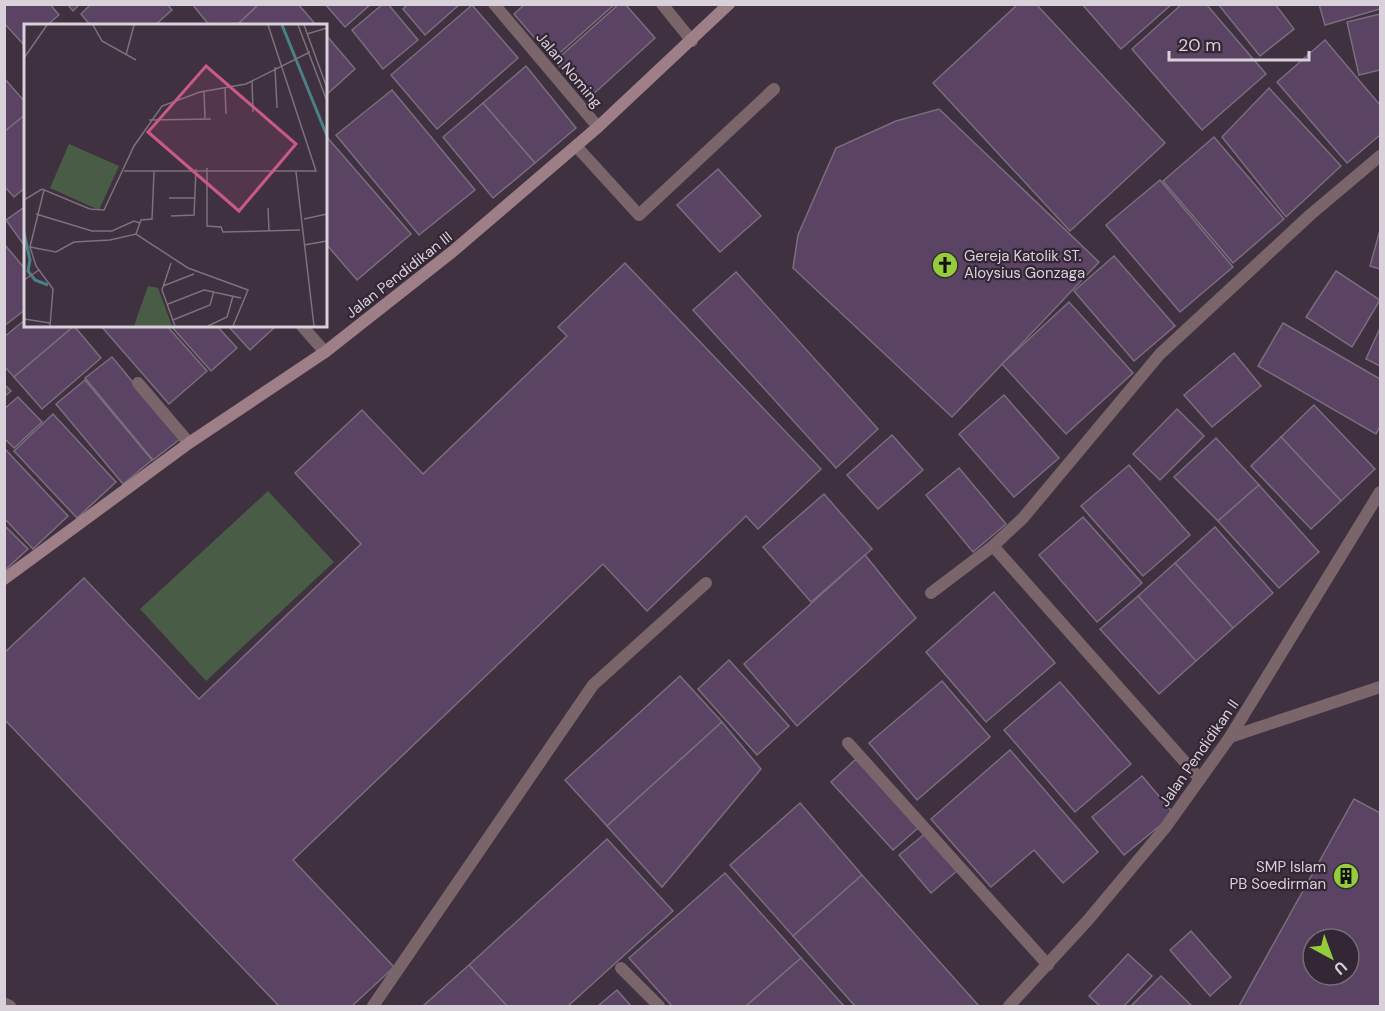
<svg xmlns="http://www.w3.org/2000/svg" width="1385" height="1011" font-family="'DM Sans',sans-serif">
  <rect width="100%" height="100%" fill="#3f313f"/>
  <!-- garden -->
  <path fill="#495c46" d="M268,491L334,562L206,681L140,609Z"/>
  <!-- building -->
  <g fill="#5b4363" stroke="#7a6d7e" stroke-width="1.5" fill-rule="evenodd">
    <path d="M4,4H50L59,15L46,26H26V42L23,44L4,23Z"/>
    <path d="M67,4H80L73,11Z"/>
    <path d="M91,4H167L172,10L154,26H91L81,14Z"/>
    <path d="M192,4H259L236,26H210Z"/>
    <path d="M259,4H298L317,26H236Z"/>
    <path d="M325,4H371L345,27Z"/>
    <path d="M383,4H388L418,40L383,69L352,30Z"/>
    <path d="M408,4H460L425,35L403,9Z"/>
    <path d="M525,4H615L553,59L514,14Z"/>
    <path d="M619,4H625L655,38L588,99L555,61Z"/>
    <path d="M1018,4H1036L1165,143L1070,231L933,83Z"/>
    <path d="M1082,4H1172L1121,49Z"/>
    <path d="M1182,4H1206L1266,74L1202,130L1132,49Z"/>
    <path d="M1218,4H1275L1294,29L1260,56Z"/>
    <path d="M1319,4H1380V9L1325,25Z"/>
    <path d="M472,5L518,58L437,129L391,75Z"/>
    <path d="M1380,14V70L1359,75L1347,22Z"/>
    <path d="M326,35L355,69L326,95Z"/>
    <path d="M1325,40L1380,105V135L1347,163L1277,82Z"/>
    <path d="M526,66L576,128L535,163L483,103Z"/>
    <path d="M4,78L26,103V114L4,132Z"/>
    <path d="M1269,88L1341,166L1286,217L1222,137Z"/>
    <path d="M392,90L475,190L419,235L336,135Z"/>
    <path d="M483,103L535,163L493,198L443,137Z"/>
    <path d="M939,109L1099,262L952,417L793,268L798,235L836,148L896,121Z"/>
    <path d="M26,114V187L14,197L4,186V132Z"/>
    <path d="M326,136L411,234L357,280L326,244Z"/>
    <path d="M1214,137L1284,219L1233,263L1163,181Z"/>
    <path d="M718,169L761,216L720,252L677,205Z"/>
    <path d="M1160,180L1233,267L1180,312L1106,225Z"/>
    <path d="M26,206V248L6,220Z"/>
    <path d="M1380,230V269L1370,266Z"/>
    <path d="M4,244L26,270V309L4,326Z"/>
    <path d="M1114,256L1175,326L1134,361L1074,291Z"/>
    <path d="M625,263L821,469L758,529L746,516L647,611L603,564L293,860L394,967L352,1006H279L4,719V653L84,578L199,699L361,544L295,473L362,410L423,474L567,336L558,327Z"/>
    <path d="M1336,271L1380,300L1352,347L1306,317Z"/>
    <path d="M736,272L878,429L836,468L693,310Z"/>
    <path d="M1069,302L1133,373L1066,434L1002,364Z"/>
    <path d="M26,319V326H74L14,377L4,366V337Z"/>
    <path d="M1283,323L1380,379V426L1376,434L1258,366Z"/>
    <path d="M74,326L101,358L42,409L14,377Z"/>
    <path d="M101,326H167L207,371L169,404Z"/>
    <path d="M171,326H217L237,348L211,371Z"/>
    <path d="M228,326H276L250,350Z"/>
    <path d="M1380,328V366L1366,359Z"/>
    <path d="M1234,353L1261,386L1212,427L1184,395Z"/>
    <path d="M112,357L180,439L153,460L85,378Z"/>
    <path d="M85,380L152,460L123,484L56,404Z"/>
    <path d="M4,384L11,391L4,397Z"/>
    <path d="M1004,395L1059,458L1014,497L959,434Z"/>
    <path d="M18,397L42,422L14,448L4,438V409Z"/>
    <path d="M1314,405L1375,469L1341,501L1281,437Z"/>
    <path d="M1177,409L1204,436L1160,480L1133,454Z"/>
    <path d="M53,414L116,482L77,518L14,451Z"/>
    <path d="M892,435L923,470L878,509L847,475Z"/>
    <path d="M1281,437L1341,501L1311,529L1251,466Z"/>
    <path d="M1216,438L1259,485L1218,521L1174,477Z"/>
    <path d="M4,448L68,516L33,549L4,518Z"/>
    <path d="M1129,465L1190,535L1143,576L1081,506Z"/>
    <path d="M959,468L1006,524L973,552L926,495Z"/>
    <path d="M1259,485L1319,552L1279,588L1218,521Z"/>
    <path d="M824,494L872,549L811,602L763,547Z"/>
    <path d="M1083,517L1142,583L1097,622L1039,555Z"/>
    <path d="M4,525L28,549L4,571Z"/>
    <path d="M1215,527L1273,593L1233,628L1175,563Z"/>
    <path d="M865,555L916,618L797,726L744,664Z"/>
    <path d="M1175,563L1233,628L1196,661L1138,596Z"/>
    <path d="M994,592L1055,663L986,722L926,652Z"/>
    <path d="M1138,596L1196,661L1159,694L1100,629Z"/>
    <path d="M729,660L789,726L757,755L698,689Z"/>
    <path d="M680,676L722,722L607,826L565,780Z"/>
    <path d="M942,681L990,737L917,800L869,743Z"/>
    <path d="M1060,682L1131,764L1075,812L1004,730Z"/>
    <path d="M722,722L761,769L662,887L607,826Z"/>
    <path d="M1010,750L1098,852L1063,883L1034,850L991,887L931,819Z"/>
    <path d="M856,759L918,828L893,850L831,782Z"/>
    <path d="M1142,776L1174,814L1124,855L1092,817Z"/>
    <path d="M1354,799L1380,813V1006H1239ZM1313,939H1349V975H1313Z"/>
    <path d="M800,803L862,875L793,936L730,865Z"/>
    <path d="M926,833L957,871L931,893L899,855Z"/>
    <path d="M607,839L673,911L568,1006H507L469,965Z"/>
    <path d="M725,873L801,958L746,1006H672L629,958Z"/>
    <path d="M862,875L979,1006H855L793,936Z"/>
    <path d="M1191,931L1231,977L1210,996L1170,950Z"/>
    <path d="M1128,954L1152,976L1124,1006H1100L1089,996Z"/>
    <path d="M801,958L844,1006H746Z"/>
    <path d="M469,965L507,1006H423Z"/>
    <path d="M1161,976L1192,1006H1131Z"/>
    <path d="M617,990L631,1006H598Z"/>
  </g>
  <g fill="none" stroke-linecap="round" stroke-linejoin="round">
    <!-- lane -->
    <g stroke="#79656a" stroke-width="12">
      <path d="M576,146L639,215L774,89"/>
      <path d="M1230,737L1380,687"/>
      <path d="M4,1003L10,1006"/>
      <path d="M373,1006L593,685L706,583"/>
    </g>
    <!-- street -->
    <g stroke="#79656a" stroke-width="12">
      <path d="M494,4L598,127"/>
      <path d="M662,4L692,41"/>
      <path d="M302,326L325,352"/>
      <path d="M138,383L189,443"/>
      <path d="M993,546L1200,779"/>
      <path d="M931,593L993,546L1023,518L1160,354L1310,215L1380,156"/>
      <path d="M848,743L1048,965"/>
      <path d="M621,968L659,1006"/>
      <path d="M1009,1006L1088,920L1165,828L1230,737L1380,492"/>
    </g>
    <!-- secondary -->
    <path stroke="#9e7f87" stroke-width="12" d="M4,579L189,443L325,352L452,252L598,127L729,4"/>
  </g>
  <!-- icons -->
  <defs>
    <g id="church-disc" transform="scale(1.35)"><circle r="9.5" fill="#94cc3c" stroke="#342735"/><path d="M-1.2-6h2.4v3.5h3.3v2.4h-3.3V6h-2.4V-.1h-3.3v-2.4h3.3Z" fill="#111"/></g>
    <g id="building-disc" transform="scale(1.35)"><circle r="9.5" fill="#94cc3c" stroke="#342735"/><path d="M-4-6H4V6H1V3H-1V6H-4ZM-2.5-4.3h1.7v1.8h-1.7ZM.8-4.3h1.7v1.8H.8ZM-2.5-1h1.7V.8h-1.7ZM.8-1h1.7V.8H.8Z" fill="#111"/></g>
  </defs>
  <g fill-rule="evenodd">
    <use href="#church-disc" x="945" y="265"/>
    <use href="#building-disc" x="1346" y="876"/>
  </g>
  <g text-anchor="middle" stroke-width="4.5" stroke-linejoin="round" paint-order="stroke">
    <!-- street labels -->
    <g font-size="15" fill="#d9d1d9" stroke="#342735">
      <text transform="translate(569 70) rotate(50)" y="5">Jalan Noming</text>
      <text transform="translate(399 275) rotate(-38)" y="5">Jalan Pendidikan III</text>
      <text transform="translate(1199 753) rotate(-55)" y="5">Jalan Pendidikan II</text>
    </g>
    <!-- poi labels -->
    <g font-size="15" fill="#d9d1d9" stroke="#342735" text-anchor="start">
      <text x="964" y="261">Gereja Katolik ST.<tspan x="964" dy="17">Aloysius Gonzaga</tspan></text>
      <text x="1326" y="872" text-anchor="end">SMP Islam<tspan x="1326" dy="17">PB Soedirman</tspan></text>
    </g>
  </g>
  <!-- overview -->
  <g transform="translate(24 24)">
    <rect width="303" height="303" fill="#3f313f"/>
    <path d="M124,262L134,264L148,302H110Z" fill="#495c46"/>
    <path d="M45,120L95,142L75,186L26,164ZM124,264L134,267L123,297L113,293Z" fill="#495c46"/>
    <path fill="none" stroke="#498286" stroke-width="3" d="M258,1L303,112M0,209L6,236L4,247L11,256L24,261"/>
    <path fill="none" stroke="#7d717d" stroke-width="1.5" d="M69,1L78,17L112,36M274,1L303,77M280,1L303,64M283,10L303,4M102,31L110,1M0,34L23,1M251,43L253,84M228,57L229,88M201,64L202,90M180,67L181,94M125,96L187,95M183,144V202L197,203L199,208L276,206M100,147H292L244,1M272,148L290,302M20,166L6,223L12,242L29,265L26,302M145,174H171M0,176L18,165L66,185L80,186L110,122L138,82L176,68L222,60L286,28M244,184L245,207M12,190L68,207H88L110,197L116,199M147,192L170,191L172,145M280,195L303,190M112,210L117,196L128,195L130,148M280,221L303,217M6,223L32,228L50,218L86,216L112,210L164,244L224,266L209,302M147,239L138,266L151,302M0,256L15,246M139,262L170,250M144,280L180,266L217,274M0,295L26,299M149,296L186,281L190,267M184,302L203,293L209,272"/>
    <path fill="#ca5987" fill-opacity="0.15" stroke="#ca5987" stroke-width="3" d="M182,42L272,120L215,187L124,108Z"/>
    <rect width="303" height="303" fill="none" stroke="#d9d1d9" stroke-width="3"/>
  </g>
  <!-- border -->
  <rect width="1385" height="1011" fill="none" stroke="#d9d1d9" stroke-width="12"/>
  <!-- north arrow -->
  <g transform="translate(1331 957) rotate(139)"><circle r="28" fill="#342735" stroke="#766b77" stroke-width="1.5"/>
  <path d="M0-4.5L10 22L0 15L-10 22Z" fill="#94cc3c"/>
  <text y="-9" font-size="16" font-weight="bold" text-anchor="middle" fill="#d9d1d9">U</text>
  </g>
  <!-- scale -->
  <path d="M1169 51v9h140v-9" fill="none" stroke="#d9d1d9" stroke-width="3"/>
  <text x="1178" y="51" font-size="18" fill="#d9d1d9" stroke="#342735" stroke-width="4.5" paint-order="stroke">20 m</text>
</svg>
